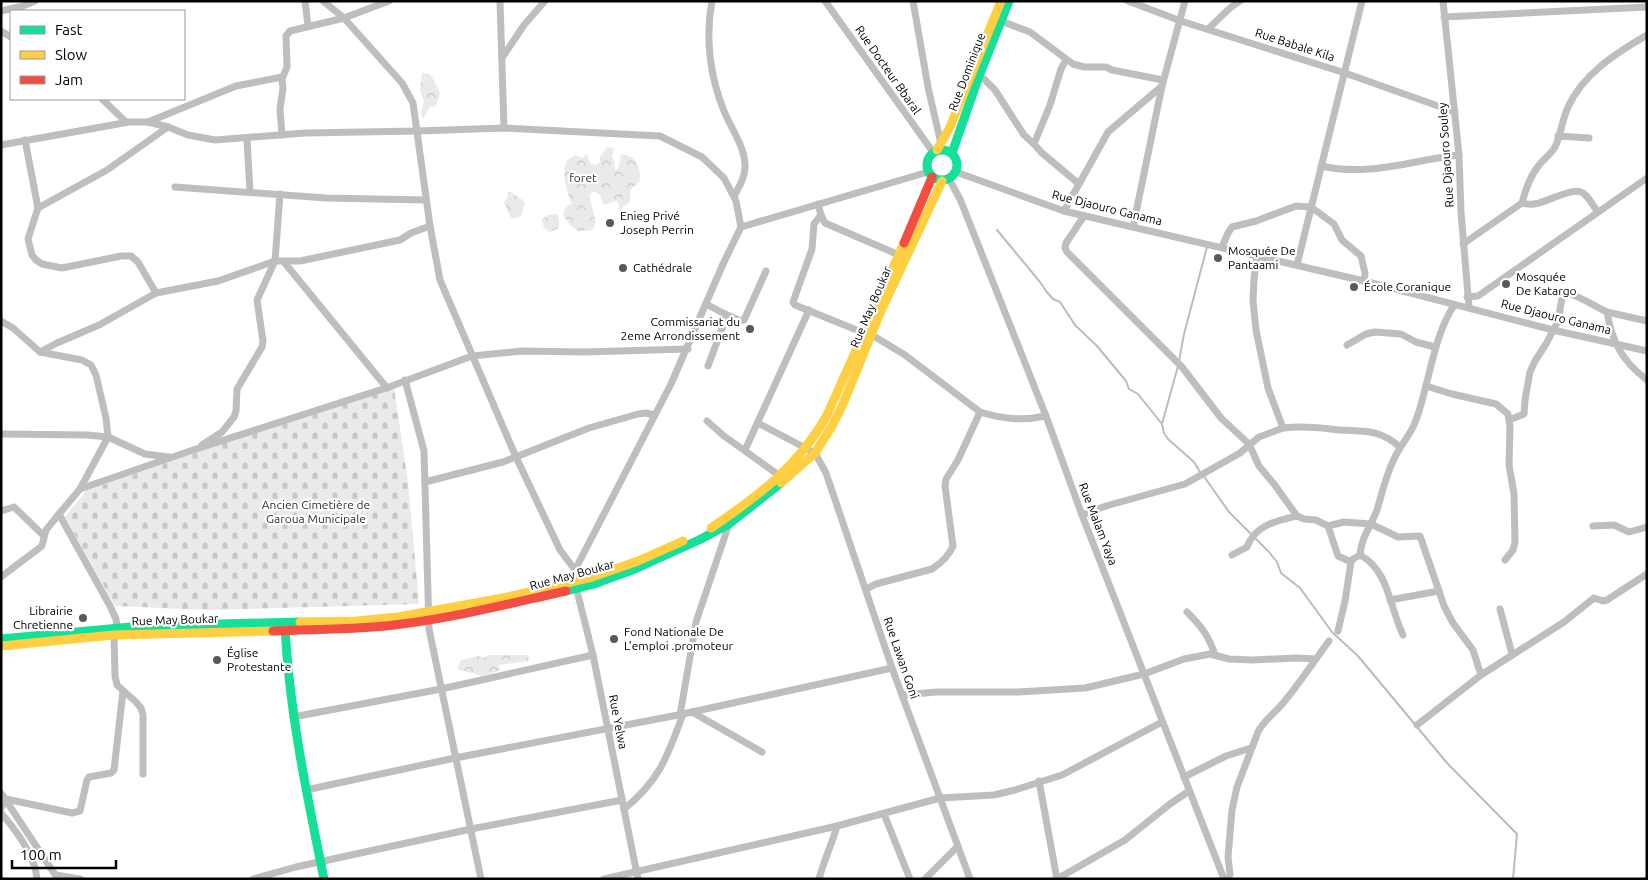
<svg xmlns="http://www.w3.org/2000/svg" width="1648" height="880" font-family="Ubuntu,sans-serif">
  <defs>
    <pattern id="forest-crowns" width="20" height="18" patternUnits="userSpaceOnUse" patternTransform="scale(1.25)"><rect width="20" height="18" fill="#eaeaea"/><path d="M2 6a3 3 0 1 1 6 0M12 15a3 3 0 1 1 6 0" fill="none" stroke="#c7c7c7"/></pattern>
    <pattern id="cemetery-stones" width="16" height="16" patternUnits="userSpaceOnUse" patternTransform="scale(1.25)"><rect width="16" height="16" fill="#eaeaea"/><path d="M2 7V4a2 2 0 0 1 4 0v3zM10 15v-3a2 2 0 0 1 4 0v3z" fill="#c7c7c7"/></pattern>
  </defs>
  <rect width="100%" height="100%" fill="#fff"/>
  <!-- forest -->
  <g fill="url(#forest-crowns)">
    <path d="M422,73L431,75L440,93L436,106L430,107L423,119L421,114L424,102L420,90Z"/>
    <path d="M607,147L614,148L612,156L614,161L615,170L618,169L621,154C638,156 640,166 640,181L630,190V202L619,210V204L616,201L604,205L600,195L594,191L589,195L596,223L592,230L578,231L570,225L563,215L565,208L572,203C567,193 560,170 568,160C570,158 572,157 575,155L582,158L587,154L590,163L595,165L600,162V157Z"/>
    <path d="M510,191L525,202C520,216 527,215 511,219L504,202L508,196L507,193Z"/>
    <path d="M557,214L559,219V228L550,232L544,228L542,219L548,215Z"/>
    <path d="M488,655H528L529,661L498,665L501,670L482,676L457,669L461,660L478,656L484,658Z"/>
  </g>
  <!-- cemetery -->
  <path fill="url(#cemetery-stones)" d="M394,388L408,482L419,604L208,610L115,606L65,517L86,491L232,440Z"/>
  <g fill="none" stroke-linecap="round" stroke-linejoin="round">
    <!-- stream -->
    <g stroke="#bcbcbc" stroke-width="2">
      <path d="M997,230L1040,282L1046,291L1053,299L1060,302L1075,325L1097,346L1126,381L1129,389L1138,394L1162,424L1164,433L1168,439L1194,462L1200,472"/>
      <path d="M1179,361L1184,334L1207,247"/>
      <path d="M1162,424L1178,366"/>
      <path d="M1203,475L1229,512L1269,552L1277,562L1281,573L1300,588L1332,632L1358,656L1447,763L1517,834L1513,879"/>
    </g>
    <!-- street -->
    <g stroke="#bebebe" stroke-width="7">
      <path d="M305,1L308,26"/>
      <path d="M323,1L344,18L402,83L413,103L430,226L440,280L516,457L560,550L575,570"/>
      <path d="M500,1L504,128"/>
      <path d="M712,1C705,37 710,77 724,111C731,128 744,146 745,164C746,176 739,187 734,196"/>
      <path d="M825,1L933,152"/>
      <path d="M913,1L928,87L941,144"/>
      <path d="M1128,1L1181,21L1345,73L1455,112"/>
      <path d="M1443,1L1459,155L1461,212L1469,307"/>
      <path d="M1,11L23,6L35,1"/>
      <path d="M1444,17L1647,7"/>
      <path d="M1001,21L1030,32L1073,64L1084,67H1106L1112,70L1163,80"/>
      <path d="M1208,29L1230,8L1240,1"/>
      <path d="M1,31L11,37"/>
      <path d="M502,58L524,25L545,1"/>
      <path d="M979,74L995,90L1024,135L1034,144L1050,105L1061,69L1066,60"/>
      <path d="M102,99L126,122"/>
      <path d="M148,122L236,86L282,77"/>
      <path d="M282,135L280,109L283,88L282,79L287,67L286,36L290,31L344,18L389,1"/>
      <path d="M1558,136L1589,138"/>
      <path d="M247,139L250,192"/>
      <path d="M25,140L38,208L28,239L32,255L36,260L42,264L62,268L121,256H131L138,262L156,293"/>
      <path d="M1034,144L1042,153L1079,184"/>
      <path d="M1,145L129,122H148L168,127L188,135L215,140L305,133L418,131L504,128L660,136L702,157L724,178L736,201L741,227L723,264L671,384L575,570"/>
      <path d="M1321,166C1370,177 1411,160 1459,155"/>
      <path d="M956,172L1064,211L1364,281L1553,330L1647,351"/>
      <path d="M949,179L960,199L1046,416L1082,515L1224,879"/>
      <path d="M175,187L326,198L426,200"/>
      <path d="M1522,203C1526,204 1530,205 1534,204C1546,203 1573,186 1583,193C1589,197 1593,206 1598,212"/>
      <path d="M818,204L821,215L825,223L899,255"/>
      <path d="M38,208L107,170L168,127"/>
      <path d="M1064,211L1108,132L1162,86"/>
      <path d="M821,215L814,224L812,249L793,302L795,305L864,333"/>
      <path d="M1084,216L1066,243L1065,248L1067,252L1182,367L1221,418L1249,444L1259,466L1274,484L1297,516C1276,521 1255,525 1247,547L1232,555"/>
      <path d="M741,227L928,172"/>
      <path d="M1133,227L1162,86L1185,1"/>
      <path d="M1463,244L1522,203C1525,191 1531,175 1539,165C1544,159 1551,154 1555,147C1561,135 1562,120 1568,107C1583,74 1616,53 1647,35"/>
      <path d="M1222,247L1228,233L1232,227L1256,221L1296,206L1311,207L1334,224L1342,240L1361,256L1365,273L1364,281"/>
      <path d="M284,262L387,388"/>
      <path d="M1297,265L1362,1"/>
      <path d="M1467,297L1478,296L1647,178"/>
      <path d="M706,304L727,315L708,366"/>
      <path d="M1607,312L1647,321"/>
      <path d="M727,315L741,321L744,320L766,271"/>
      <path d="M1,321L13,328L40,352L82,360L91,365L96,375L106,418L108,437L80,489L59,514L110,606L116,619L117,628"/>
      <path d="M872,335L905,355L980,412"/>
      <path d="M1347,345L1366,334L1375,332L1401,334L1416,342L1435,347"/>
      <path d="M40,352L57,343L99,325L156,293L218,281L275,261H300L400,240L411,233L430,226"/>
      <path d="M405,380L424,451L429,629L481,879"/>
      <path d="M1426,386L1452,394L1496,404L1508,414L1510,427L1509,465L1514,494L1515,542L1513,550L1505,560"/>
      <path d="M1509,420L1524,414L1525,400L1530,372L1535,361L1546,344L1558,321L1562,298L1566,293C1574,293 1598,308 1607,312C1612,342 1622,361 1647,380"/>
      <path d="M707,421L724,436L780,476"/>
      <path d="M758,423L815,453L826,473L892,668L970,879"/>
      <path d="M1283,428C1299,426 1314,427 1330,429C1359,433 1376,426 1400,447"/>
      <path d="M1,434L87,435L108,437L145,454L169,457"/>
      <path d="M202,445L222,432L234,417L236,411L237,389L262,347L263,341L257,300L275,261L280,194"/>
      <path d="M745,450L809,310"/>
      <path d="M425,482L503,462L589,428L638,414L646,413L654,415"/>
      <path d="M80,489L193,450L389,387L472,356L522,351L584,352L688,349"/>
      <path d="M1,511L14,507L44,536"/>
      <path d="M1082,515L1106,506L1185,484L1240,453L1259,437L1283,428L1268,388L1256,330L1253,300L1254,279L1257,256"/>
      <path d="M1297,516L1304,519L1316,520L1328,526"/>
      <path d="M1593,526L1614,525L1629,532L1647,527"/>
      <path d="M1360,555C1389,570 1390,609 1403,635"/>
      <path d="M1351,562L1338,556L1328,526L1344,522L1371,524L1398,537L1420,536L1439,591L1390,600"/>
      <path d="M575,570L578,595L593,655L638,879"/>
      <path d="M1,577L42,546L46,530L59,514"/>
      <path d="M866,589L876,584L932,569C941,563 949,556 953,546L945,486L946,479L958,460L980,412C1003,419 1022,421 1046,416"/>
      <path d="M1439,591L1444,606L1453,623L1473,650L1481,675"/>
      <path d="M1500,609L1512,654"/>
      <path d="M1187,612C1201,626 1209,636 1215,655"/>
      <path d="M1338,631L1345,601L1351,562L1353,559L1360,555C1361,538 1371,526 1377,510C1382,493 1386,475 1394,459C1400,445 1411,435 1416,420C1430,382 1432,340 1454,305"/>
      <path d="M114,635L115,676L117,685L136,702L141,708L143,715V774"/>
      <path d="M902,695L937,692H1018L1085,688L1144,674L1184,659L1210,654L1229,659L1252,660L1297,658L1316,659"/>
      <path d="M692,712L762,752"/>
      <path d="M680,715L696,622L729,524"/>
      <path d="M293,717L441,689L593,655"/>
      <path d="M1417,725L1481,675L1564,622L1594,598L1603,601L1607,600L1647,574"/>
      <path d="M1184,777L1226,756L1251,748"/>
      <path d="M1039,781L1057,879L1125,840L1170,804L1189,791"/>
      <path d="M306,790L455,758L683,714L892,668"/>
      <path d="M1,793L58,879"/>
      <path d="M1,808L6,799L72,813L80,811L87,780L89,777L111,773L114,770L123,691"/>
      <path d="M624,809C660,780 668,755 683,714"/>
      <path d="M1,813C16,830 35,855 37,879"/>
      <path d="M884,814L910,879"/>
      <path d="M56,875L80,879"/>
      <path d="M253,879L296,867L471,829L622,800"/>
      <path d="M604,879L837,826L940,798L994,795L1015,790L1062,775L1162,722"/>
      <path d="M819,879C824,860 832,844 837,826"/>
      <path d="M925,879L958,846"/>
      <path d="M1228,879L1230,874L1228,857L1232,810L1237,787L1258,732C1263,721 1275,713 1283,703C1300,683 1314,661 1329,641"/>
    </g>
    <!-- fast -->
    <g stroke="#16e098" stroke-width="9">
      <circle cx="942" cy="165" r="15"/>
      <path d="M952,153L979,76L1009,1"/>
      <path d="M566,591L594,584L635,569L699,540L729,524L781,483"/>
      <path d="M285,625C289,711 307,795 324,879"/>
      <path d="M1,639L141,626L300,622"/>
    </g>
    <!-- slow -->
    <g stroke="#ffcf43" stroke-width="9">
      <path d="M937,150L950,127L1001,1"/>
      <path d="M781,483L815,453L832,426L843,404L880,313L942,181"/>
      <path d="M711,528C758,496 799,466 827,415L904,243"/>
      <path d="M300,622L356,621L398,617L503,598L592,577L638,561L683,541"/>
      <path d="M1,646L114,635L273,631"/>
    </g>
    <!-- jam -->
    <g stroke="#f24e42" stroke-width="9">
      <path d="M904,243L932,177"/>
      <path d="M273,631C316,629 360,630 402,624C457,617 512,603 566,591"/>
    </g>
  </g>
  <!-- markers -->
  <g fill="#595959" stroke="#fff" stroke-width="2">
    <circle cx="610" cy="223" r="5"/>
    <circle cx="1218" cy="258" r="5"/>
    <circle cx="623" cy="268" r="5"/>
    <circle cx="1506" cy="284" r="5"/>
    <circle cx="1354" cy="287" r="5"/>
    <circle cx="750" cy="329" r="5"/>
    <circle cx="83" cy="618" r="5"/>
    <circle cx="614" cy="639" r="5"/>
    <circle cx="217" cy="660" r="5"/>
  </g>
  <g text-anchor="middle" stroke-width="4.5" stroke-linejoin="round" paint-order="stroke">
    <!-- street labels -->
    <g font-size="12" fill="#000" stroke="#fff">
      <text transform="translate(1295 45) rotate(18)" y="4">Rue Babale Kila</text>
      <text transform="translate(888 70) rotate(55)" y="4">Rue Docteur Bbaral</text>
      <text transform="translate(967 72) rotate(-69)" y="4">Rue Dominique</text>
      <text transform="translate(1446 155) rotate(-94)" y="4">Rue Djaouro Souley</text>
      <text transform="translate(1107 208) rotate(14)" y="4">Rue Djaouro Ganama</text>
      <text transform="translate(871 307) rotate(-67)" y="4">Rue May Boukar</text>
      <text transform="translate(1556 317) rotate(14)" y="4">Rue Djaouro Ganama</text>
      <text transform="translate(1098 524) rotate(69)" y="4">Rue Malam Yaya</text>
      <text transform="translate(572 575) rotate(-15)" y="4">Rue May Boukar</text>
      <text transform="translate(175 620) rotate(-2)" y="4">Rue May Boukar</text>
      <text transform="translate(901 658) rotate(71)" y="4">Rue Lawan Goni</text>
      <text transform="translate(618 722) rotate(79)" y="4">Rue Yelwa</text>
    </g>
    <!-- park labels -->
    <g font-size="12" fill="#303030" stroke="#fff">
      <text x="583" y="182">foret</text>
      <text x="316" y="509">Ancien Cimetière de<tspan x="316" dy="14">Garoua Municipale</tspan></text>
    </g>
    <!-- poi labels -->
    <g font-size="12" fill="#000" stroke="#fff" text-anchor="start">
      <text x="620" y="220">Enieg Privé<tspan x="620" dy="14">Joseph Perrin</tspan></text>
      <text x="1228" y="255">Mosquée De<tspan x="1228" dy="14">Pantaami</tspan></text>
      <text x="633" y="272">Cathédrale</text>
      <text x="1516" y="281">Mosquée<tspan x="1516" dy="14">De Katargo</tspan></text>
      <text x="1364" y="291">École Coranique</text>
      <text x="740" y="326" text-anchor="end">Commissariat du<tspan x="740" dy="14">2eme Arrondissement</tspan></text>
      <text x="73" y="615" text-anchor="end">Librairie<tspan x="73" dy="14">Chretienne</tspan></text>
      <text x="624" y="636">Fond Nationale De<tspan x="624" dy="14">L'emploi .promoteur</tspan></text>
      <text x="227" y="657">Église<tspan x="227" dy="14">Protestante</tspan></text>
    </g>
  </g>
  <!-- border -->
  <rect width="1648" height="880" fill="none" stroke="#000000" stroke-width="5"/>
  <!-- legend -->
  <rect x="10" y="10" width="175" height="90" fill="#ffffff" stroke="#999999"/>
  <rect x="20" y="26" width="25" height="8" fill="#16e098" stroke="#999999"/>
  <text x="55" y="35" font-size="15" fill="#000000">Fast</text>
  <rect x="20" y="51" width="25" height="8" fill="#ffcf43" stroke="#999999"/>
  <text x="55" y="60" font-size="15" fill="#000000">Slow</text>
  <rect x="20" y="76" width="25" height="8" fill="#f24e42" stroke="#999999"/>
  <text x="55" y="85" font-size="15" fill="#000000">Jam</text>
  <!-- scale -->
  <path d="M12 860v8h104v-8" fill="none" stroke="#000000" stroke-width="2.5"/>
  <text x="20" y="860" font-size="15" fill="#000000" stroke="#ffffff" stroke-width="4" paint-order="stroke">100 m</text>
</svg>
